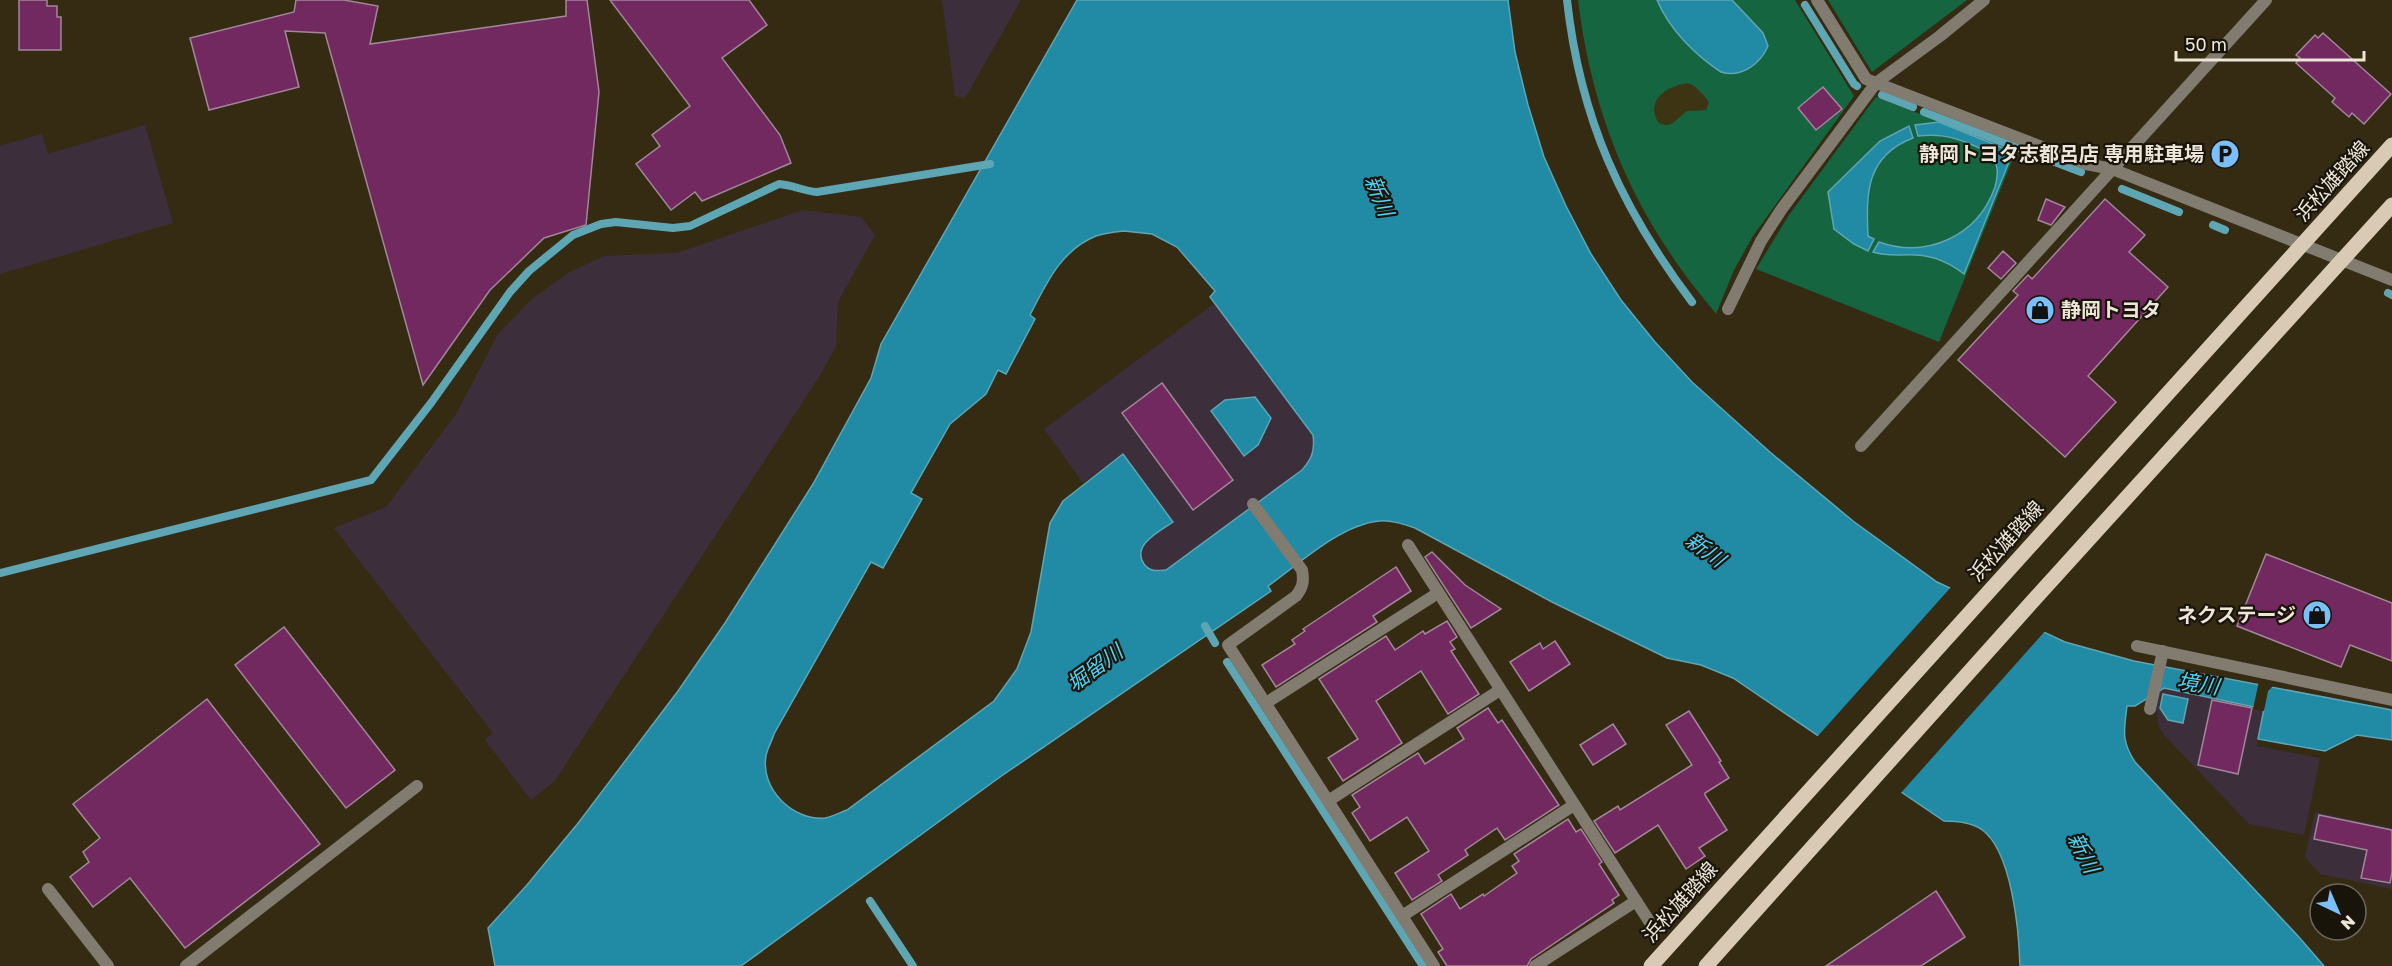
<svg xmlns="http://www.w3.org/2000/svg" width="2392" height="966" font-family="'Golos Text','Noto Sans JP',sans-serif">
  <rect width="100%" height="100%" fill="#352b13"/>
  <!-- industrial -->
  <g fill="#3d2e3c">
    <path d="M942,0H1021L965,98L955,96Z"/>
    <path d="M145,125L173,223L0,274V146L42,134L48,154Z"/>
    <path d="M803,210L861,217L875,235L838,302L836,347L819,377L555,781L531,800L485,740L493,733L334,528L386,507L456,414L498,334L532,299L568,273L604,256L677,253Z"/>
    <path d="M1215,303L1307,424L1313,435L1315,448L1311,460L1302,470L1166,570L1156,571L1148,568L1142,561L1141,551L1144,543L1173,521L1123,454L1083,483L1044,429Z"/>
    <path d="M2164,688L2253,707V709L2264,711L2257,746L2320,758L2304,835L2249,824L2164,735L2159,727L2156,710L2160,691Z"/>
    <path d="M2315,812L2392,828V889L2320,874L2305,857Z"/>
  </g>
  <!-- green -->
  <g fill="#146540">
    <path d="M1578,0H1795L1854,96L1753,236L1734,270L1716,314C1701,295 1685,276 1672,256C1619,179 1589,92 1578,0Z"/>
    <path d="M1828,0H1967L1872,72Z"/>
    <path d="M1876,97L2016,151L1939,342L1756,269L1789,215Z"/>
  </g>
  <!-- sand -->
  <path fill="#3c3413" d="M1688,83C1696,86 1703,94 1709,102L1706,110L1687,111C1676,118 1672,131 1658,122C1645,99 1668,86 1688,83Z"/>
  <!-- water -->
  <g fill="#218aa5" stroke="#5ea6b4" stroke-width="1.5" fill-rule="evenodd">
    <path d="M1077,0H1508L1515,52L1528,105L1544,157L1566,206L1591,254L1621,300L1655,342L1692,382L1771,453L1853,521L1937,582L2065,642L2134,661L2392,710V740L2357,735L2325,751L2258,739L2264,709L2164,688L2135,706H2127C2124,730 2121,741 2135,762L2298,936L2324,966H2020C2019,931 2012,850 1981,829C1970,822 1957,821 1944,821L1733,678L1701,665L1667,658L1552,602L1415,528C1403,524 1391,520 1379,521C1340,525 1299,564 1268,586L1271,591L1000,777L741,966H495L488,928L527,885L579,822L678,691L725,623L813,484L871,378L881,344ZM1124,231L1152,234L1177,247L1215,291L1210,297L1313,435C1315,450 1312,459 1302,470L1166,570C1157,571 1150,572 1144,564C1131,545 1160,531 1173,522L1123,454L1063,501L1050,523L1031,632L1017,669L994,701L847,810C841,812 832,817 825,818C793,821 760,789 766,756C767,749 772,741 774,734L871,562L883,568L922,499L911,493L950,424L986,394L998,370L1006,374L1035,319L1030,315C1046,284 1061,250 1096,236C1104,233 1115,232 1124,231Z"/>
    <path d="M1657,0H1732L1763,33L1768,46C1760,65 1740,78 1721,72C1695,55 1669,29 1657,0Z"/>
    <path d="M1939,122L2013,152L1964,274C1950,263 1934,256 1916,255C1901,254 1887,257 1873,252L1879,242C1927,259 1978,236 1995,187C1998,176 1999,166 1992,157C1986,149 1976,147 1968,143C1950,136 1937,134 1918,136L1915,125Z"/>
    <path d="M1909,126L1913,138C1866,156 1866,193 1868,236L1874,239L1868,251L1854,244L1834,229L1828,192L1880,141Z"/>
    <path d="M1255,397L1271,418L1258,445L1244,456L1211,411L1225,400Z"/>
    <path d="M2163,694L2188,699L2183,723L2168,720L2160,708Z"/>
  </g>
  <!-- pier -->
  <g fill="#352b13">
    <path d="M1952,586L2046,630L1900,794L1817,737Z"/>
    <path d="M2259,681L2275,684L2268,691L2264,711L2253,709Z"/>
  </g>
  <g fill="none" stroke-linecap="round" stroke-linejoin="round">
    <!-- stream -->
    <g stroke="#5ea6b4" stroke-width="8">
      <path d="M1567,0C1580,118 1621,208 1692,302"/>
      <path d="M1805,5L1854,84L1857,86"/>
      <path d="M1882,95L1913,107"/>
      <path d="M1924,112L2018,148"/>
      <path d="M2029,152L2081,172"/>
      <path d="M2122,189L2179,212"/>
      <path d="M2213,225L2225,230"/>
      <path d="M2388,293L2392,295"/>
      <path d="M0,573L371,480L431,403L510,292L529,271L573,235L601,224L616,222L673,228L690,226L779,184C793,185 803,191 817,192L990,164"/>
      <path d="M1205,626L1215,643"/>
      <path d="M1227,662L1423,966"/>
      <path d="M870,901L913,966"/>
    </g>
  </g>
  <!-- building -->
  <g fill="#712960" stroke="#a18799" stroke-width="1.5">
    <path d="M19,0H47V6H57V17H61V50H19Z"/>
    <path d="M296,0H344L378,6L370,44L566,16V0H587L599,92L586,225L544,238L490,290L423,385L325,33L285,31L299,87L209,110L190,38L294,12Z"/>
    <path d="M610,0H749L767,25L722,58L780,135L791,163L702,201L695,192L671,210L636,164L660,146L652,135L690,106Z"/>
    <path d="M2323,33L2391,94L2364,124L2352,113L2349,117L2332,102L2335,98L2296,63L2300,58L2296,55L2315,35L2318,38Z"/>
    <path d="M1823,87L1842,109L1816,130L1798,108Z"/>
    <path d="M2046,199L2065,207L2051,225L2038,220Z"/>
    <path d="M2105,199L2145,235L2129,252L2168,287L2088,376L2116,402L2065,457L1958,360L2018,295L2013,291L2028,275L2032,279Z"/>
    <path d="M2003,251L2016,263L2001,279L1988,268Z"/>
    <path d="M1162,383L1233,480L1193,510L1122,413Z"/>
    <path d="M1432,552L1465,585L1501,609L1471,628L1425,557Z"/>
    <path d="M2266,554L2392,603V661L2350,645L2341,667L2237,626Z"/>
    <path d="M1396,567L1411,591L1373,616L1377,622L1276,687L1262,665L1295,644L1292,640L1305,631L1303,629Z"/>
    <path d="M1447,621L1457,637L1450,642L1455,649L1451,651L1479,694L1448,714L1421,671L1376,701L1402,743L1343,781L1328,758L1358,739L1319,679L1386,636L1395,650L1423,631L1425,634Z"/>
    <path d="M284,627L395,770L346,808L235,665Z"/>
    <path d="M1555,641L1570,664L1529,691L1510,662L1540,643L1543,649Z"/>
    <path d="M207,699L320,844L185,948L130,878L93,907L70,877L89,862L83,852L100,838L73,804Z"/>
    <path d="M2212,700L2252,708L2238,774L2198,765Z"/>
    <path d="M1488,708L1498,723L1502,720L1559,805L1505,840L1497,828L1465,850L1468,855L1438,875L1442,881L1412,900L1395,873L1429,851L1407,817L1370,841L1352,813L1360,807L1352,795L1418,753L1425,764L1464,739L1457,728Z"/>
    <path d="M1689,711L1721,761L1719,762L1729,778L1705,793V795L1727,830L1699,848L1705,856L1686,869L1658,825L1615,853L1594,821L1618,806L1620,810L1692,765L1666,725Z"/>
    <path d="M1613,724L1626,744L1593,765L1580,745Z"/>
    <path d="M2319,815L2392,830V872L2390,883L2361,878L2367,850L2314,839Z"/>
    <path d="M1568,819L1576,832L1581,829L1602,862L1599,864L1619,895L1612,900L1614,903L1531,959L1527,966H1447L1438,952L1443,949L1421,914L1451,894L1460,909L1483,894L1484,896L1517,873L1512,866L1519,861L1514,854Z"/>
    <path d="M1936,891L1965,937L1921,966H1826Z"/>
  </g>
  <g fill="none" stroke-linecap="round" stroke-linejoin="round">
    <!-- minor -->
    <g stroke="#827b70" stroke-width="12">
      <path d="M1817,0L1866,79L2086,164L2112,169L2392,280"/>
      <path d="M1728,309L1761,241L1781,210L1876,83L1940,36L1984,0"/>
      <path d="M1861,446L2266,0"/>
      <path d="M1253,504L1302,570C1304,581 1303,587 1296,596L1228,645L1434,966"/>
      <path d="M1408,545L1649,921"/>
      <path d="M2137,646L2392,700"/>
      <path d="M1266,703L1438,593"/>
      <path d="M2150,709L2163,651"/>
      <path d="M1328,801L1500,690"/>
      <path d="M48,889L108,966"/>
      <path d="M1402,916L1574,805"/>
      <path d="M186,966L417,786"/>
      <path d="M1535,966L1636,901"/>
    </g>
    <!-- primary -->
    <g stroke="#d8cab4" stroke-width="15">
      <path d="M1651,966L2392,145"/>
      <path d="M1706,966L2031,603L2392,205"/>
    </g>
  </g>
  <!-- icons -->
  <defs>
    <g id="parking-disc" transform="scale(1.5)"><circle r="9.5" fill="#7abff8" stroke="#19140a"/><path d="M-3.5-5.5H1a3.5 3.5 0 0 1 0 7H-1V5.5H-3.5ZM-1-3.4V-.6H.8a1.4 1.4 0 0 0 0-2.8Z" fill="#111"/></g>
    <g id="shop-disc" transform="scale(1.5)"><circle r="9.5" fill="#7abff8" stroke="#19140a"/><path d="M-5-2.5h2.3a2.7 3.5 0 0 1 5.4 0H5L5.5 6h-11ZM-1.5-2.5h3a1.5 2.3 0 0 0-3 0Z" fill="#111"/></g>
  </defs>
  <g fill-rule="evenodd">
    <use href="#parking-disc" x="2225" y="154"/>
    <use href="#shop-disc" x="2040" y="310"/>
    <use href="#shop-disc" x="2317" y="615"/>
  </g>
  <g text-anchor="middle" stroke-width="4.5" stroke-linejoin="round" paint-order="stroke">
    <!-- poi labels -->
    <g font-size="20" font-weight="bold" fill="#ede6d8" stroke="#19140a" text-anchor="end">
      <text x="2204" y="161">静岡トヨタ志都呂店 専用駐車場</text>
      <text x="2061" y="317" text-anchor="start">静岡トヨタ</text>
      <text x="2296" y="622">ネクステージ</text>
    </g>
    <!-- street labels -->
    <g font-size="20" fill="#ede6d8" stroke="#19140a">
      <text transform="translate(2332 181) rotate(-48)" y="7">浜松雄踏線</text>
      <text transform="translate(2006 541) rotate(-48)" y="7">浜松雄踏線</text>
      <text transform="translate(1680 902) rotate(-48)" y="7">浜松雄踏線</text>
    </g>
    <!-- water labels -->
    <g font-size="21" font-style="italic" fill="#51d3f7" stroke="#19140a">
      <text transform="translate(1379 196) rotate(68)" y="7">新川</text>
      <text transform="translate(1705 550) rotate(36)" y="7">新川</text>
      <text transform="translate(1095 668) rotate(-36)" y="7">堀留川</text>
      <text transform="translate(2198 684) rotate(9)" y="7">境川</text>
      <text transform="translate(2083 853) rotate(63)" y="7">新川</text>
    </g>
  </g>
  <!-- north arrow -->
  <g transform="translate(2338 912) rotate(136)"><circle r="28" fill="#19140a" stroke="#6e685c" stroke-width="1.5"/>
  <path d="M0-4.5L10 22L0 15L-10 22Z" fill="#7abff8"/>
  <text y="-9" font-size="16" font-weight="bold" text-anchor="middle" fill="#ede6d8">N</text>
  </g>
  <!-- scale -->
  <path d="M2176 51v9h188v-9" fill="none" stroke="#ede6d8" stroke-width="3"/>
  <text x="2185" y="51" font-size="18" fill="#ede6d8" stroke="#19140a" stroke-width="4.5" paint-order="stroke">50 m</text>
</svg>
